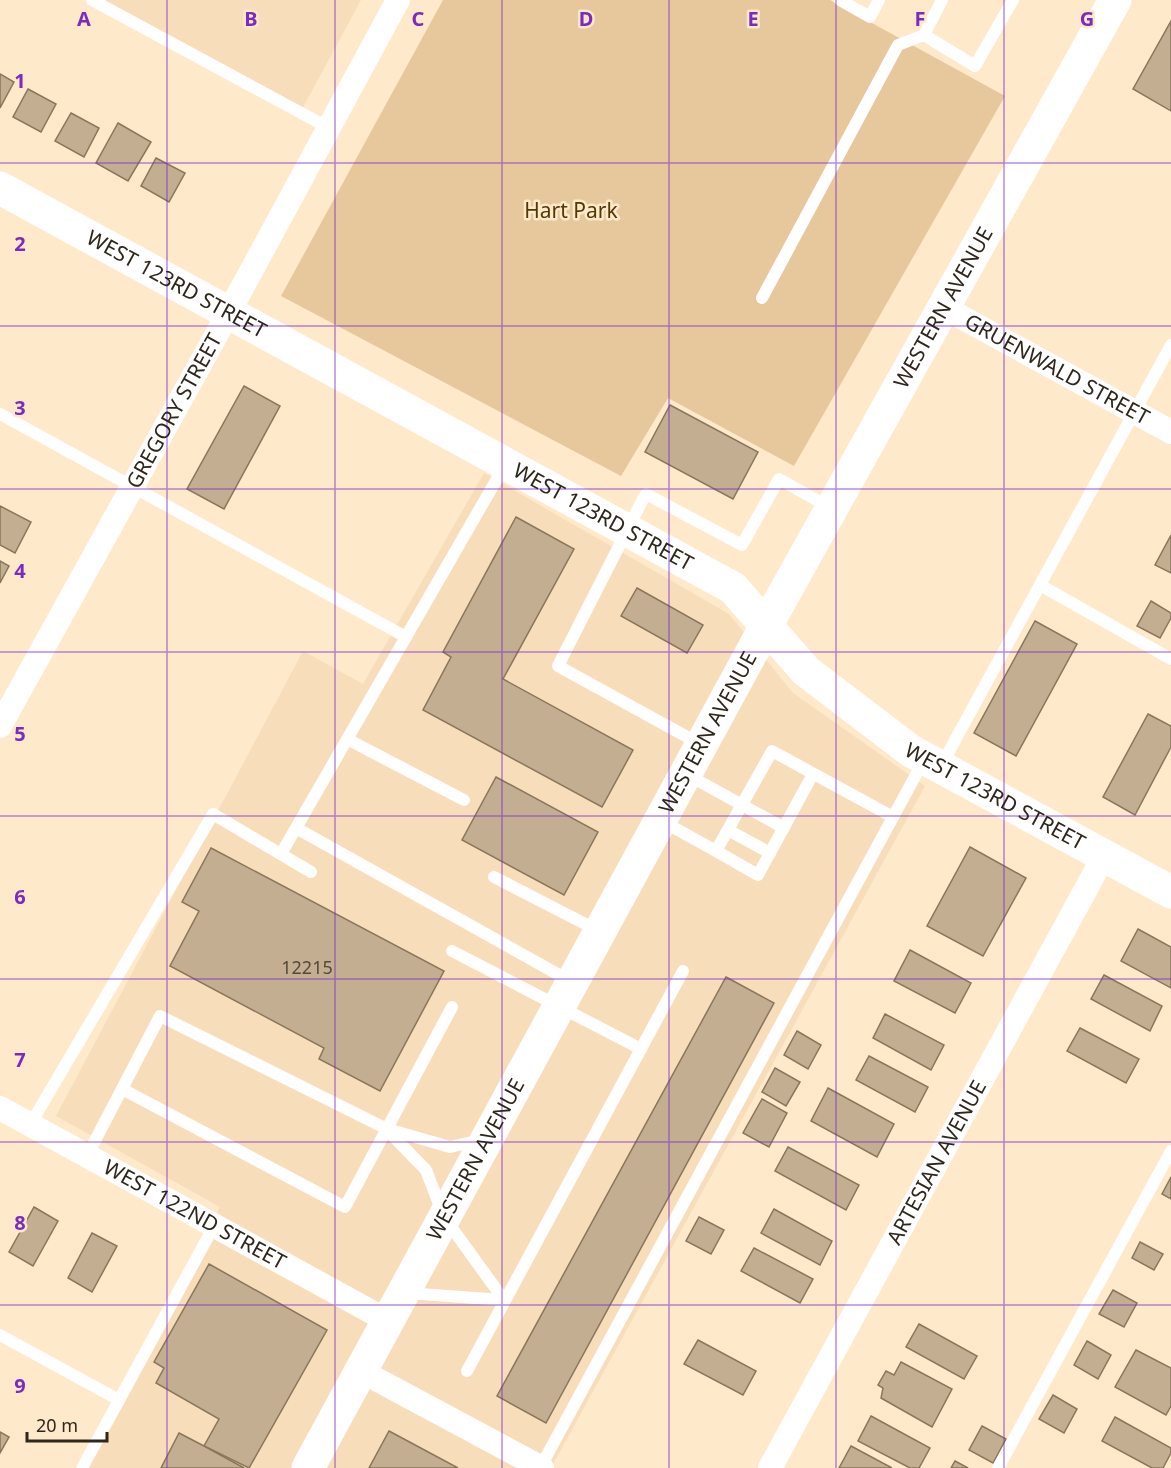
<svg xmlns="http://www.w3.org/2000/svg" width="1171" height="1468" font-family="'Noto Sans',sans-serif">
  <rect width="100%" height="100%" fill="#fee9ca"/>
  <!-- built -->
  <g fill="#f7ddb9">
    <path d="M97,0H361L300,113Z"/>
    <path d="M484,473L729,614L793,693L925,786L551,1468H75L220,1207L56,1116L303,651L363,684Z"/>
  </g>
  <!-- green -->
  <path fill="#e7c89c" d="M443,0H830L1005,96L794,466L668,398L621,476L281,296Z"/>
  <!-- building -->
  <g fill="#c3ae92" stroke="#89765b" stroke-width="1.5">
    <path d="M1171,21V111L1133,89Z"/>
    <path d="M0,74L14,82L0,108Z"/>
    <path d="M28,89L56,104L41,132L13,117Z"/>
    <path d="M71,113L99,128L84,157L55,141Z"/>
    <path d="M118,123L151,142L128,181L96,163Z"/>
    <path d="M156,158L185,173L169,202L141,186Z"/>
    <path d="M244,386L280,406L224,509L187,489Z"/>
    <path d="M670,405L758,452L733,499L645,452Z"/>
    <path d="M0,506L31,522L15,553L0,545Z"/>
    <path d="M516,517L574,549L503,679L633,750L602,807L423,710L451,657L443,652Z"/>
    <path d="M1171,535V573L1155,565Z"/>
    <path d="M0,561L9,566L0,583Z"/>
    <path d="M637,588L703,625L687,653L621,616Z"/>
    <path d="M1151,601L1171,613V618L1160,638L1137,626Z"/>
    <path d="M1035,621L1077,644L1016,756L974,733Z"/>
    <path d="M1148,714L1171,726V747L1135,815L1103,797Z"/>
    <path d="M496,777L598,832L564,895L462,840Z"/>
    <path d="M970,847L1026,878L983,956L927,926Z"/>
    <path d="M211,848L444,971L380,1091L319,1059L324,1048L170,966L199,911L182,902Z"/>
    <path d="M1138,929L1171,947V988L1121,961Z"/>
    <path d="M910,950L971,983L955,1013L894,981Z"/>
    <path d="M1104,975L1162,1006L1150,1031L1091,999Z"/>
    <path d="M726,977L774,1003L546,1423L497,1396Z"/>
    <path d="M885,1014L944,1045L931,1070L873,1038Z"/>
    <path d="M1080,1028L1139,1059L1126,1083L1067,1051Z"/>
    <path d="M797,1031L821,1045L808,1069L784,1055Z"/>
    <path d="M869,1056L928,1087L915,1112L856,1080Z"/>
    <path d="M775,1068L800,1082L786,1106L762,1092Z"/>
    <path d="M828,1088L894,1124L877,1157L811,1121Z"/>
    <path d="M762,1099L787,1113L769,1147L743,1133Z"/>
    <path d="M788,1147L859,1185L846,1210L775,1171Z"/>
    <path d="M1171,1177V1199L1162,1194Z"/>
    <path d="M34,1207L58,1221L33,1266L9,1252Z"/>
    <path d="M774,1209L832,1241L820,1265L761,1233Z"/>
    <path d="M699,1217L724,1230L711,1254L686,1241Z"/>
    <path d="M92,1233L117,1246L92,1292L68,1278Z"/>
    <path d="M1140,1242L1163,1254L1154,1270L1132,1258Z"/>
    <path d="M754,1248L813,1279L800,1303L741,1271Z"/>
    <path d="M209,1264L327,1330L249,1468L204,1446L219,1419L156,1383L164,1368L154,1362Z"/>
    <path d="M1113,1290L1137,1303L1124,1327L1099,1314Z"/>
    <path d="M919,1324L977,1356L964,1379L906,1347Z"/>
    <path d="M698,1340L756,1371L743,1395L684,1364Z"/>
    <path d="M1087,1341L1111,1355L1098,1379L1074,1365Z"/>
    <path d="M1136,1350L1171,1368V1406L1166,1415L1115,1387Z"/>
    <path d="M901,1362L952,1389L932,1427L881,1398L883,1388L878,1385L886,1371L894,1375Z"/>
    <path d="M1053,1395L1077,1409L1064,1433L1039,1419Z"/>
    <path d="M871,1416L930,1448L919,1468H910L858,1441Z"/>
    <path d="M1115,1417L1171,1448V1453L1163,1468H1152L1102,1441Z"/>
    <path d="M982,1426L1006,1439L993,1463L969,1450Z"/>
    <path d="M389,1431L458,1468H369Z"/>
    <path d="M0,1432L9,1437L0,1453Z"/>
    <path d="M179,1433L204,1446L244,1468H161Z"/>
    <path d="M851,1446L892,1468H839Z"/>
    <path d="M955,1461L968,1468H951Z"/>
  </g>
  <g fill="none" stroke-linecap="round" stroke-linejoin="round">
    <!-- lane -->
    <g stroke="#fff" stroke-width="12">
      <path d="M92,0L329,128"/>
      <path d="M840,0L870,17L879,0"/>
      <path d="M942,0L924,35L975,66L1013,0"/>
      <path d="M762,298L898,45L924,35"/>
      <path d="M0,414L406,637"/>
      <path d="M1040,585L1171,659"/>
      <path d="M347,739L464,800"/>
      <path d="M700,744L558,666L643,499L646,494L742,545L779,479L831,508"/>
      <path d="M941,766L1171,345"/>
      <path d="M686,774L784,828"/>
      <path d="M660,820L716,851L772,751L893,817"/>
      <path d="M296,828L570,981"/>
      <path d="M728,830L770,853"/>
      <path d="M716,851L758,875L813,774"/>
      <path d="M281,854L505,465"/>
      <path d="M494,877L599,931"/>
      <path d="M452,951L641,1049"/>
      <path d="M122,1089L345,1207L452,1007"/>
      <path d="M30,1125L213,814L311,872"/>
      <path d="M389,1132L426,1170L444,1217L504,1300"/>
      <path d="M87,1156L160,1016L387,1129L450,1147L481,1140"/>
      <path d="M406,1293L504,1300"/>
      <path d="M0,1335L119,1400"/>
      <path d="M467,1371L683,971"/>
      <path d="M82,1468L214,1226"/>
      <path d="M540,1468L924,760"/>
      <path d="M998,1468L1171,1151"/>
    </g>
    <!-- street -->
    <g stroke="#fff" stroke-width="24">
      <path id="s1" d="M943,307L1171,432"/>
      <path id="s2" d="M0,726L229,312L398,0"/>
      <path id="s3" d="M0,1108L388,1321"/>
      <path d="M361,1371L542,1468"/>
      <path id="s4" d="M770,1468L1104,856"/>
    </g>
    <!-- secondary -->
    <g stroke="#fff" stroke-width="33">
      <path id="s5" d="M0,188L733,588L806,671L911,751L1171,892"/>
      <path id="s6" d="M308,1468L766,626L1115,0"/>
    </g>
  </g>
  <!-- grid -->
  <path fill="none" stroke="#7b2cbf" stroke-width="1.5" stroke-opacity="0.55" d="M167,0V1468M335,0V1468M502,0V1468M669,0V1468M836,0V1468M1004,0V1468M0,163H1171M0,326H1171M0,489H1171M0,652H1171M0,816H1171M0,979H1171M0,1142H1171M0,1305H1171"/>
  <g text-anchor="middle" stroke-width="5" stroke-linejoin="round" paint-order="stroke">
    <!-- number labels -->
    <g font-size="18" fill="#54493a">
      <text x="307" y="974">12215</text>
    </g>
    <!-- park labels -->
    <g font-size="21" fill="#543804" stroke="#fee9ca">
      <text x="571" y="218">Hart Park</text>
    </g>
    <!-- street labels -->
    <g font-size="21" fill="#2f271c" stroke="#fee9ca">
      <text dy="7" stroke="none"><textPath href="#s5" startOffset="201">WEST 123RD STREET</textPath></text>
      <text dy="7" stroke="none"><textPath href="#s6" startOffset="1323">WESTERN AVENUE</textPath></text>
      <text dy="7" stroke="none"><textPath href="#s1" startOffset="130">GRUENWALD STREET</textPath></text>
      <text dy="7" stroke="none"><textPath href="#s2" startOffset="360">GREGORY STREET</textPath></text>
      <text dy="7" stroke="none"><textPath href="#s5" startOffset="687">WEST 123RD STREET</textPath></text>
      <text dy="7" stroke="none"><textPath href="#s6" startOffset="837">WESTERN AVENUE</textPath></text>
      <text dy="7" stroke="none"><textPath href="#s5" startOffset="1173">WEST 123RD STREET</textPath></text>
      <text dy="7" stroke="none"><textPath href="#s6" startOffset="351">WESTERN AVENUE</textPath></text>
      <text dy="7" stroke="none"><textPath href="#s4" startOffset="348">ARTESIAN AVENUE</textPath></text>
      <text dy="7" stroke="none"><textPath href="#s3" startOffset="222">WEST 122ND STREET</textPath></text>
    </g>
  </g>
  <g font-size="20" text-anchor="middle" font-weight="bold" fill="#7b2cbf" stroke="#fee9ca" stroke-width="5" stroke-linejoin="round" paint-order="stroke">
    <text x="84" y="26">A</text>
    <text x="251" y="26">B</text>
    <text x="418" y="26">C</text>
    <text x="586" y="26">D</text>
    <text x="753" y="26">E</text>
    <text x="920" y="26">F</text>
    <text x="1087" y="26">G</text>
    <text x="20" y="88">1</text>
    <text x="20" y="251">2</text>
    <text x="20" y="415">3</text>
    <text x="20" y="578">4</text>
    <text x="20" y="741">5</text>
    <text x="20" y="904">6</text>
    <text x="20" y="1067">7</text>
    <text x="20" y="1230">8</text>
    <text x="20" y="1393">9</text>
  </g>
  <!-- scale -->
  <path d="M27 1432v9h80v-9" fill="none" stroke="#2f271c" stroke-width="3"/>
  <text x="36" y="1432" font-size="18" fill="#2f271c" stroke="#fee9ca" stroke-width="4.5" paint-order="stroke">20 m</text>
</svg>
